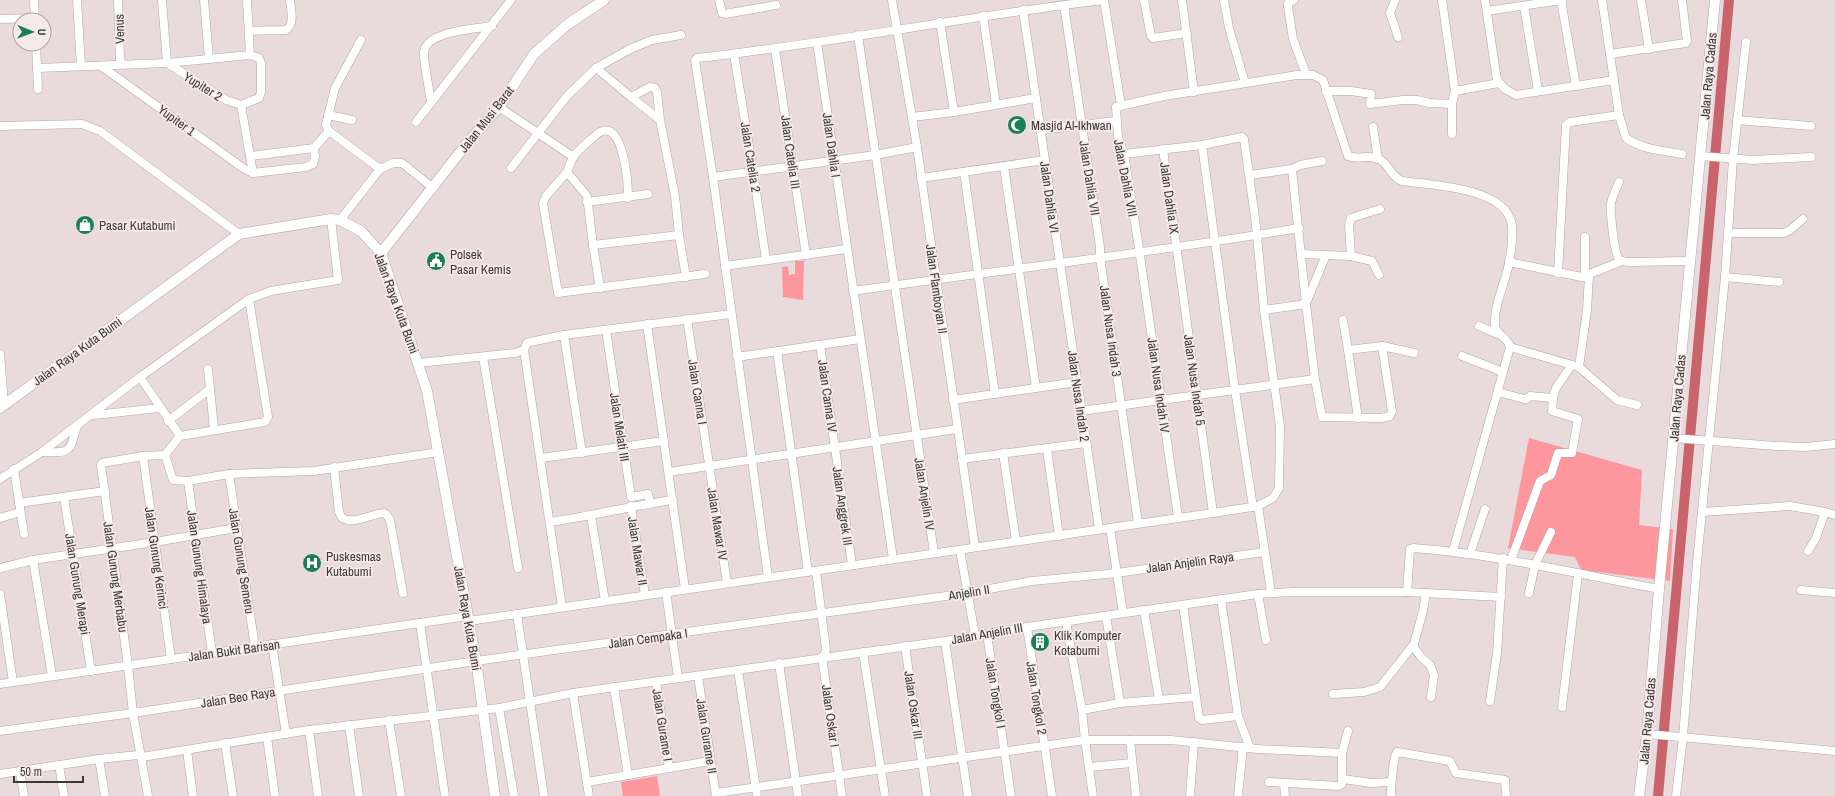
<svg xmlns="http://www.w3.org/2000/svg" width="1835" height="796" font-family="'Archivo Narrow',sans-serif">
  <rect width="100%" height="100%" fill="#e9dbdc"/>
  <!-- green -->
  <g fill="#fd979d">
    <path d="M795,261H804L803,300L783,297L782,267L788,266L789,275L795,274Z"/>
    <path d="M1529,438L1642,470L1639,525L1673,529L1670,581L1581,570L1575,557L1508,548Z"/>
    <path d="M657,776L660,796H623L621,782Z"/>
  </g>
  <g fill="none" stroke-linecap="round" stroke-linejoin="round">
    <!-- canal -->
    <path stroke="#ca646c" stroke-width="10" d="M1658,796L1729,0"/>
    <!-- minor casing -->
    <g stroke="#b3a6a6" stroke-width="9">
      <g id="minor">
        <path d="M34,0L35,20"/>
        <path d="M77,0L81,66"/>
        <path d="M118,0L120,59L123,65"/>
        <path d="M162,0L167,63L226,100L241,105"/>
        <path d="M204,0L209,59"/>
        <path d="M247,0L250,55"/>
        <path d="M719,0L722,13L725,14L776,5"/>
        <path d="M892,0L917,147L975,547"/>
        <path d="M1104,0L1121,105"/>
        <path d="M1144,0L1151,36L1153,38L1187,33"/>
        <path d="M1182,0L1194,92"/>
        <path d="M1224,0L1229,28L1245,83"/>
        <path d="M1294,0L1288,3V7L1293,39L1306,74"/>
        <path d="M1395,0L1390,13L1398,37"/>
        <path d="M1442,0L1455,91L1499,83"/>
        <path d="M1485,0L1497,80L1505,89L1516,95L1614,80"/>
        <path d="M1561,0L1576,86"/>
        <path d="M1602,0L1619,115L1626,138C1640,149 1664,151 1682,154"/>
        <path d="M1641,0L1649,49"/>
        <path d="M1064,5L1100,247V257L1138,523"/>
        <path d="M1524,6L1538,91"/>
        <path d="M1023,10L1099,529"/>
        <path d="M1487,11L1562,0"/>
        <path d="M983,16L996,104"/>
        <path d="M0,19L35,18"/>
        <path d="M940,22L954,112"/>
        <path d="M249,31L286,30C295,24 291,10 290,0"/>
        <path d="M858,35L934,553"/>
        <path d="M361,40L335,88L326,125L329,131L380,169"/>
        <path d="M817,42L893,559"/>
        <path d="M36,44L38,89"/>
        <path d="M775,49L806,255"/>
        <path d="M734,54L753,171L766,260"/>
        <path d="M1610,54L1686,43L1687,41L1682,0"/>
        <path d="M101,66L243,168L253,173"/>
        <path d="M37,68L167,63L250,55L259,58L261,63V92L259,98L241,105"/>
        <path d="M596,68L630,49L652,40L681,35"/>
        <path d="M1326,91H1351L1371,94L1370,104L1403,100H1417L1429,103L1452,104"/>
        <path d="M431,102C429,86 424,68 424,52C426,31 475,29 492,26"/>
        <path d="M241,105L253,173"/>
        <path d="M499,107L572,156"/>
        <path d="M328,115L352,120"/>
        <path d="M912,117L954,112L1036,98"/>
        <path d="M660,120L631,97L650,87L655,88L657,92L660,120L675,196L679,235L686,277"/>
        <path d="M1737,120L1811,126"/>
        <path d="M416,122L511,0"/>
        <path d="M0,126L82,124L100,131L239,234"/>
        <path d="M1373,127L1378,159"/>
        <path d="M1041,130L1115,121"/>
        <path d="M1452,134V104L1455,91"/>
        <path d="M1202,145L1235,390L1253,507"/>
        <path d="M1163,149L1213,513"/>
        <path d="M251,156L314,148L329,131"/>
        <path d="M1700,156L1753,160L1811,157"/>
        <path d="M1004,166L1036,388"/>
        <path d="M511,168L567,96L596,68L631,97"/>
        <path d="M1292,169L1306,304L1315,379L1322,417L1381,418L1390,416L1392,411L1382,346"/>
        <path d="M567,172L546,196L543,203L558,293L705,274"/>
        <path d="M964,172L995,394"/>
        <path d="M253,173L306,167L313,164L315,157L314,148"/>
        <path d="M1250,175L1292,169L1300,165L1322,161"/>
        <path d="M713,177L875,155L917,147"/>
        <path d="M921,178L1045,160"/>
        <path d="M1619,182C1616,189 1613,195 1611,203C1610,211 1614,253 1619,259C1622,262 1626,262 1631,262L1690,261"/>
        <path d="M587,202L648,194"/>
        <path d="M340,220L380,169L393,163H402L433,188"/>
        <path d="M1728,233H1784L1790,230L1803,219"/>
        <path d="M593,245L679,235"/>
        <path d="M1301,254L1351,256L1349,225L1351,218L1380,209"/>
        <path d="M1351,256L1372,261L1379,275"/>
        <path d="M1509,262L1582,277L1622,261"/>
        <path d="M725,266L847,249"/>
        <path d="M1558,273L1566,125L1570,122L1619,115"/>
        <path d="M1585,277V237"/>
        <path d="M1725,277L1779,282"/>
        <path d="M600,288L593,245L587,196L567,172C573,154 576,153 590,140C593,138 596,134 600,132C624,120 628,184 628,198"/>
        <path d="M853,291C1002,270 1151,253 1299,228"/>
        <path d="M1307,301L1326,255"/>
        <path d="M1264,310L1306,304"/>
        <path d="M687,319L727,583"/>
        <path d="M1343,320L1348,350"/>
        <path d="M647,324L685,589"/>
        <path d="M1479,326L1498,334"/>
        <path d="M606,330L631,497L648,494L650,503"/>
        <path d="M564,335L582,453"/>
        <path d="M820,345L852,565"/>
        <path d="M1510,347L1579,367L1617,400L1637,405"/>
        <path d="M524,350L562,607"/>
        <path d="M777,351L808,572"/>
        <path d="M0,354L4,405"/>
        <path d="M1462,356L1503,372"/>
        <path d="M483,357L518,568"/>
        <path d="M737,357L860,339"/>
        <path d="M419,363L515,353L524,350L527,343L530,342L564,335L731,314"/>
        <path d="M1579,367L1587,310L1589,275"/>
        <path d="M208,369L214,429"/>
        <path d="M140,377L180,436L265,422L268,417L249,299"/>
        <path d="M1498,392L1524,399H1527L1530,396L1553,398L1556,388L1571,366"/>
        <path d="M953,400L1077,382"/>
        <path d="M1081,411L1315,379"/>
        <path d="M94,415L160,408"/>
        <path d="M1358,418L1348,350L1382,346L1414,353"/>
        <path d="M168,421L210,389"/>
        <path d="M1673,438L1776,446L1806,447L1835,444"/>
        <path d="M1047,449L1059,536"/>
        <path d="M42,452C71,453 69,453 77,426"/>
        <path d="M1003,453L1016,541"/>
        <path d="M165,455L180,436"/>
        <path d="M143,456L171,659"/>
        <path d="M541,458L664,441"/>
        <path d="M962,459L1086,443"/>
        <path d="M334,467L339,512L342,518C356,525 369,514 384,513L386,514L390,520L403,593"/>
        <path d="M14,469L24,534"/>
        <path d="M669,472L957,429"/>
        <path d="M229,474L255,647"/>
        <path d="M0,479L42,452L140,377L249,299L271,291L338,280L331,219"/>
        <path d="M188,481L212,653"/>
        <path d="M64,497L91,671"/>
        <path d="M19,503L105,491"/>
        <path d="M631,506L645,595"/>
        <path d="M1258,506L1271,592"/>
        <path d="M1702,512L1790,506L1825,512L1835,515"/>
        <path d="M591,516L605,601"/>
        <path d="M1178,517L1138,242L1124,154L1118,137L1116,107L1164,96L1297,75H1313L1323,80L1348,156C1358,160 1369,154 1379,159C1389,164 1391,177 1402,181C1431,185 1501,187 1511,221C1514,230 1511,253 1509,263C1505,284 1494,304 1495,325C1496,336 1508,337 1510,347L1453,551"/>
        <path d="M0,518L20,512"/>
        <path d="M550,522C591,516 631,506 673,500"/>
        <path d="M1110,528L1123,613"/>
        <path d="M960,550L975,635"/>
        <path d="M1808,551L1816,538L1825,512"/>
        <path d="M1470,554L1485,509"/>
        <path d="M33,560L52,676"/>
        <path d="M1511,560L1540,481L1551,475L1558,453H1572L1578,419L1552,411L1553,398"/>
        <path d="M0,568L33,560L155,542L236,528"/>
        <path d="M816,571L826,649L825,654L822,657"/>
        <path d="M768,577L713,177L695,60L697,58C834,43 968,16 1104,0"/>
        <path d="M1801,590L1835,593"/>
        <path d="M666,592L678,678"/>
        <path d="M1407,592L1410,549L1413,548C1496,554 1577,574 1659,589"/>
        <path d="M1529,593L1535,565L1551,532"/>
        <path d="M0,594L13,682"/>
        <path d="M1258,594L1266,640"/>
        <path d="M1221,599L1238,716L1250,748"/>
        <path d="M1183,605L1199,718L1202,720L1238,716"/>
        <path d="M1144,610L1159,699"/>
        <path d="M517,614L544,796"/>
        <path d="M1106,616L1120,703"/>
        <path d="M469,621L1213,513L1258,506L1273,498L1279,488L1280,426L1264,310L1256,225L1244,139L1242,137L1202,145L1124,154"/>
        <path d="M1066,622L1082,710L1085,740L1093,796"/>
        <path d="M420,623L445,796"/>
        <path d="M1027,627L1052,796"/>
        <path d="M987,634L1011,796"/>
        <path d="M945,641L968,796"/>
        <path d="M272,644L286,734"/>
        <path d="M905,646L927,796"/>
        <path d="M1413,646L1421,657L1430,665L1434,675L1431,697"/>
        <path d="M863,652L885,796"/>
        <path d="M822,657L842,796"/>
        <path d="M779,663L798,796"/>
        <path d="M738,670L757,796"/>
        <path d="M698,676L716,796"/>
        <path d="M656,682L669,768"/>
        <path d="M0,684L468,616"/>
        <path d="M614,687L628,775"/>
        <path d="M573,693L589,796"/>
        <path d="M1333,694L1364,692L1380,687L1414,644L1423,611L1426,593"/>
        <path d="M1490,701L1497,653L1503,558"/>
        <path d="M1562,707L1578,574"/>
        <path d="M499,708L514,796"/>
        <path d="M1082,710L1120,703L1195,697"/>
        <path d="M389,720L401,796"/>
        <path d="M349,725L359,796"/>
        <path d="M309,730L318,796"/>
        <path d="M0,731L133,713L476,661L968,593L1032,581L1117,573L1264,552"/>
        <path d="M1647,734L1835,751"/>
        <path d="M267,737L275,796"/>
        <path d="M1130,740L1136,796"/>
        <path d="M225,743L233,796"/>
        <path d="M187,750L193,796"/>
        <path d="M1342,753L1348,731"/>
        <path d="M99,759L105,796"/>
        <path d="M59,765L64,796"/>
        <path d="M1089,767L1132,763"/>
        <path d="M20,771L24,796"/>
        <path d="M0,774L99,759L138,755L142,757L309,730L499,708L573,693L945,641L1027,627L1258,594L1293,592H1407L1501,597"/>
        <path d="M1343,779L1371,783L1390,782"/>
        <path d="M587,782L710,761"/>
        <path d="M1284,784L1285,796"/>
        <path d="M716,793L1085,740H1171L1258,749L1342,753V784L1339,786L1269,782"/>
        <path d="M148,796L133,713L128,666L101,465L102,463L143,456L165,455L173,480L188,481L229,474L314,471L439,452"/>
        <path d="M1190,796L1194,742"/>
        <path d="M1238,796L1243,747"/>
        <path d="M1391,796C1391,789 1393,756 1397,752L1450,761L1456,773L1505,780L1506,796"/>
        <path d="M1676,796L1683,737L1697,562L1725,277L1733,159L1746,42"/>
      </g>
    </g>
    <!-- tertiary casing -->
    <g stroke="#b3a6a6" stroke-width="11">
      <g id="tertiary">
        <path d="M381,253L468,142L499,107L534,54L568,24L604,0"/>
        <path d="M0,408L239,234L331,219L340,220L361,231L381,253L427,391L476,661L495,796"/>
        <path d="M1639,796L1647,734L1659,589L1715,0"/>
      </g>
    </g>
    <!-- minor -->
    <use href="#minor" stroke="#fff" stroke-width="8"/>
    <!-- tertiary -->
    <use href="#tertiary" stroke="#fff" stroke-width="10"/>
  </g>
  <!-- icons -->
  <defs>
    <g id="mosque-disc" transform="scale(1)"><circle r="9.5" fill="#1a7e57" stroke="#f6e9e9"/><path d="M3.5-4.9A6 6 0 1 0 3.5 4.9A5 5 0 1 1 3.5-4.9Z" fill="#fff"/></g>
    <g id="shop-disc" transform="scale(1)"><circle r="9.5" fill="#1a7e57" stroke="#f6e9e9"/><path d="M-5-2.5h2.3a2.7 3.5 0 0 1 5.4 0H5L5.5 6h-11ZM-1.5-2.5h3a1.5 2.3 0 0 0-3 0Z" fill="#fff"/></g>
    <g id="civic-disc" transform="scale(1)"><circle r="9.5" fill="#1a7e57" stroke="#f6e9e9"/><path d="M-.6-6.5H3V-4.5H.6V-3L4-1V1h2V6H-6V1h2V-1L-.6-3ZM-1.2 2.5V6h2.4V2.5Z" fill="#fff"/></g>
    <g id="hospital-disc" transform="scale(1)"><circle r="9.5" fill="#1a7e57" stroke="#f6e9e9"/><path d="M-5-5h3v3.5h4V-5h3V5h-3V1.5h-4V5h-3Z" fill="#fff"/></g>
    <g id="building-disc" transform="scale(1)"><circle r="9.5" fill="#1a7e57" stroke="#f6e9e9"/><path d="M-4-6H4V6H1V3H-1V6H-4ZM-2.5-4.3h1.7v1.8h-1.7ZM.8-4.3h1.7v1.8H.8ZM-2.5-1h1.7V.8h-1.7ZM.8-1h1.7V.8H.8Z" fill="#fff"/></g>
  </defs>
  <g fill-rule="evenodd">
    <use href="#mosque-disc" x="1017" y="125"/>
    <use href="#shop-disc" x="85" y="225"/>
    <use href="#civic-disc" x="436" y="261"/>
    <use href="#hospital-disc" x="312" y="563"/>
    <use href="#building-disc" x="1040" y="642"/>
  </g>
  <g text-anchor="middle" stroke-width="3.5" stroke-linejoin="round" paint-order="stroke">
    <!-- street labels -->
    <g font-size="13" fill="#3e3939" stroke="#f6e9e9">
      <text transform="translate(119 29) rotate(-92)" y="5">Venus</text>
      <text transform="translate(1708 76) rotate(-85)" y="5">Jalan Raya Cadas</text>
      <text transform="translate(203 86) rotate(32)" y="5">Yupiter 2</text>
      <text transform="translate(486 119) rotate(-52)" y="5">Jalan Musi Barat</text>
      <text transform="translate(177 120) rotate(36)" y="5">Yupiter 1</text>
      <text transform="translate(832 145) rotate(82)" y="5">Jalan Dahlia I</text>
      <text transform="translate(791 152) rotate(82)" y="5">Jalan Catelia III</text>
      <text transform="translate(751 157) rotate(81)" y="5">Jalan Catelia 2</text>
      <text transform="translate(1090 178) rotate(81)" y="5">Jalan Dahlia VII</text>
      <text transform="translate(1126 178) rotate(79)" y="5">Jalan Dahlia VIII</text>
      <text transform="translate(1050 197) rotate(82)" y="5">Jalan Dahlia VI</text>
      <text transform="translate(1170 198) rotate(82)" y="5">Jalan Dahlia IX</text>
      <text transform="translate(937 289) rotate(82)" y="5">Jalan Flamboyan II</text>
      <text transform="translate(397 303) rotate(70)" y="5">Jalan Raya Kuta Bumi</text>
      <text transform="translate(1111 331) rotate(82)" y="5">Jalan Nusa Indah 3</text>
      <text transform="translate(77 351) rotate(-36)" y="5">Jalan Raya Kuta Bumi</text>
      <text transform="translate(1195 380) rotate(82)" y="5">Jalan Nusa Indah 5</text>
      <text transform="translate(1159 385) rotate(82)" y="5">Jalan Nusa Indah IV</text>
      <text transform="translate(698 392) rotate(81)" y="5">Jalan Canna I</text>
      <text transform="translate(828 396) rotate(82)" y="5">Jalan Canna IV</text>
      <text transform="translate(1079 396) rotate(82)" y="5">Jalan Nusa Indah 2</text>
      <text transform="translate(1677 398) rotate(-85)" y="5">Jalan Raya Cadas</text>
      <text transform="translate(620 427) rotate(81)" y="5">Jalan Melati III</text>
      <text transform="translate(925 494) rotate(81)" y="5">Jalan Anjelin IV</text>
      <text transform="translate(843 506) rotate(82)" y="5">Jalan Anggrek III</text>
      <text transform="translate(718 524) rotate(81)" y="5">Jalan Mawar IV</text>
      <text transform="translate(638 551) rotate(81)" y="5">Jalan Mawar II</text>
      <text transform="translate(157 558) rotate(82)" y="5">Jalan Gunung Kerinci</text>
      <text transform="translate(242 561) rotate(81)" y="5">Jalan Gunung Semeru</text>
      <text transform="translate(1190 562) rotate(-8)" y="5">Jalan Anjelin Raya</text>
      <text transform="translate(200 567) rotate(82)" y="5">Jalan Gunung Himalaya</text>
      <text transform="translate(116 577) rotate(82)" y="5">Jalan Gunung Merbabu</text>
      <text transform="translate(78 584) rotate(81)" y="5">Jalan Gunung Merapi</text>
      <text transform="translate(969 592) rotate(-9)" y="5">Anjelin II</text>
      <text transform="translate(468 618) rotate(80)" y="5">Jalan Raya Kuta Bumi</text>
      <text transform="translate(987 633) rotate(-10)" y="5">Jalan Anjelin III</text>
      <text transform="translate(648 638) rotate(-8)" y="5">Jalan Cempaka I</text>
      <text transform="translate(234 650) rotate(-8)" y="5">Jalan Bukit Barisan</text>
      <text transform="translate(996 693) rotate(81)" y="5">Jalan Tongkol I</text>
      <text transform="translate(238 697) rotate(-9)" y="5">Jalan Beo Raya</text>
      <text transform="translate(1037 698) rotate(81)" y="5">Jalan Tongkol 2</text>
      <text transform="translate(914 705) rotate(82)" y="5">Jalan Oskar III</text>
      <text transform="translate(831 716) rotate(82)" y="5">Jalan Oskar I</text>
      <text transform="translate(1647 721) rotate(-85)" y="5">Jalan Raya Cadas</text>
      <text transform="translate(663 725) rotate(81)" y="5">Jalan Gurame I</text>
      <text transform="translate(707 736) rotate(81)" y="5">Jalan Gurame II</text>
    </g>
    <!-- poi labels -->
    <g font-size="13" fill="#3e3939" stroke="#f6e9e9" text-anchor="start">
      <text x="1031" y="130">Masjid Al-Ikhwan</text>
      <text x="99" y="230">Pasar Kutabumi</text>
      <text x="450" y="259">Polsek<tspan x="450" dy="15">Pasar Kemis</tspan></text>
      <text x="326" y="561">Puskesmas<tspan x="326" dy="15">Kutabumi</tspan></text>
      <text x="1054" y="640">Klik Komputer<tspan x="1054" dy="15">Kotabumi</tspan></text>
    </g>
  </g>
  <!-- north arrow -->
  <g transform="translate(32 32) rotate(91)"><circle r="19" fill="#f6e9e9" stroke="#aca3a3"/>
  <path d="M0-3L7 15L0 10L-7 15Z" fill="#1a7e57"/>
  <text y="-6" font-size="11" font-weight="bold" text-anchor="middle" fill="#3e3939">U</text>
  </g>
  <!-- scale -->
  <path d="M14 776v6h69v-6" fill="none" stroke="#3e3939" stroke-width="2"/>
  <text x="20" y="776" font-size="12" fill="#3e3939" stroke="#f6e9e9" stroke-width="3" paint-order="stroke">50 m</text>
</svg>
